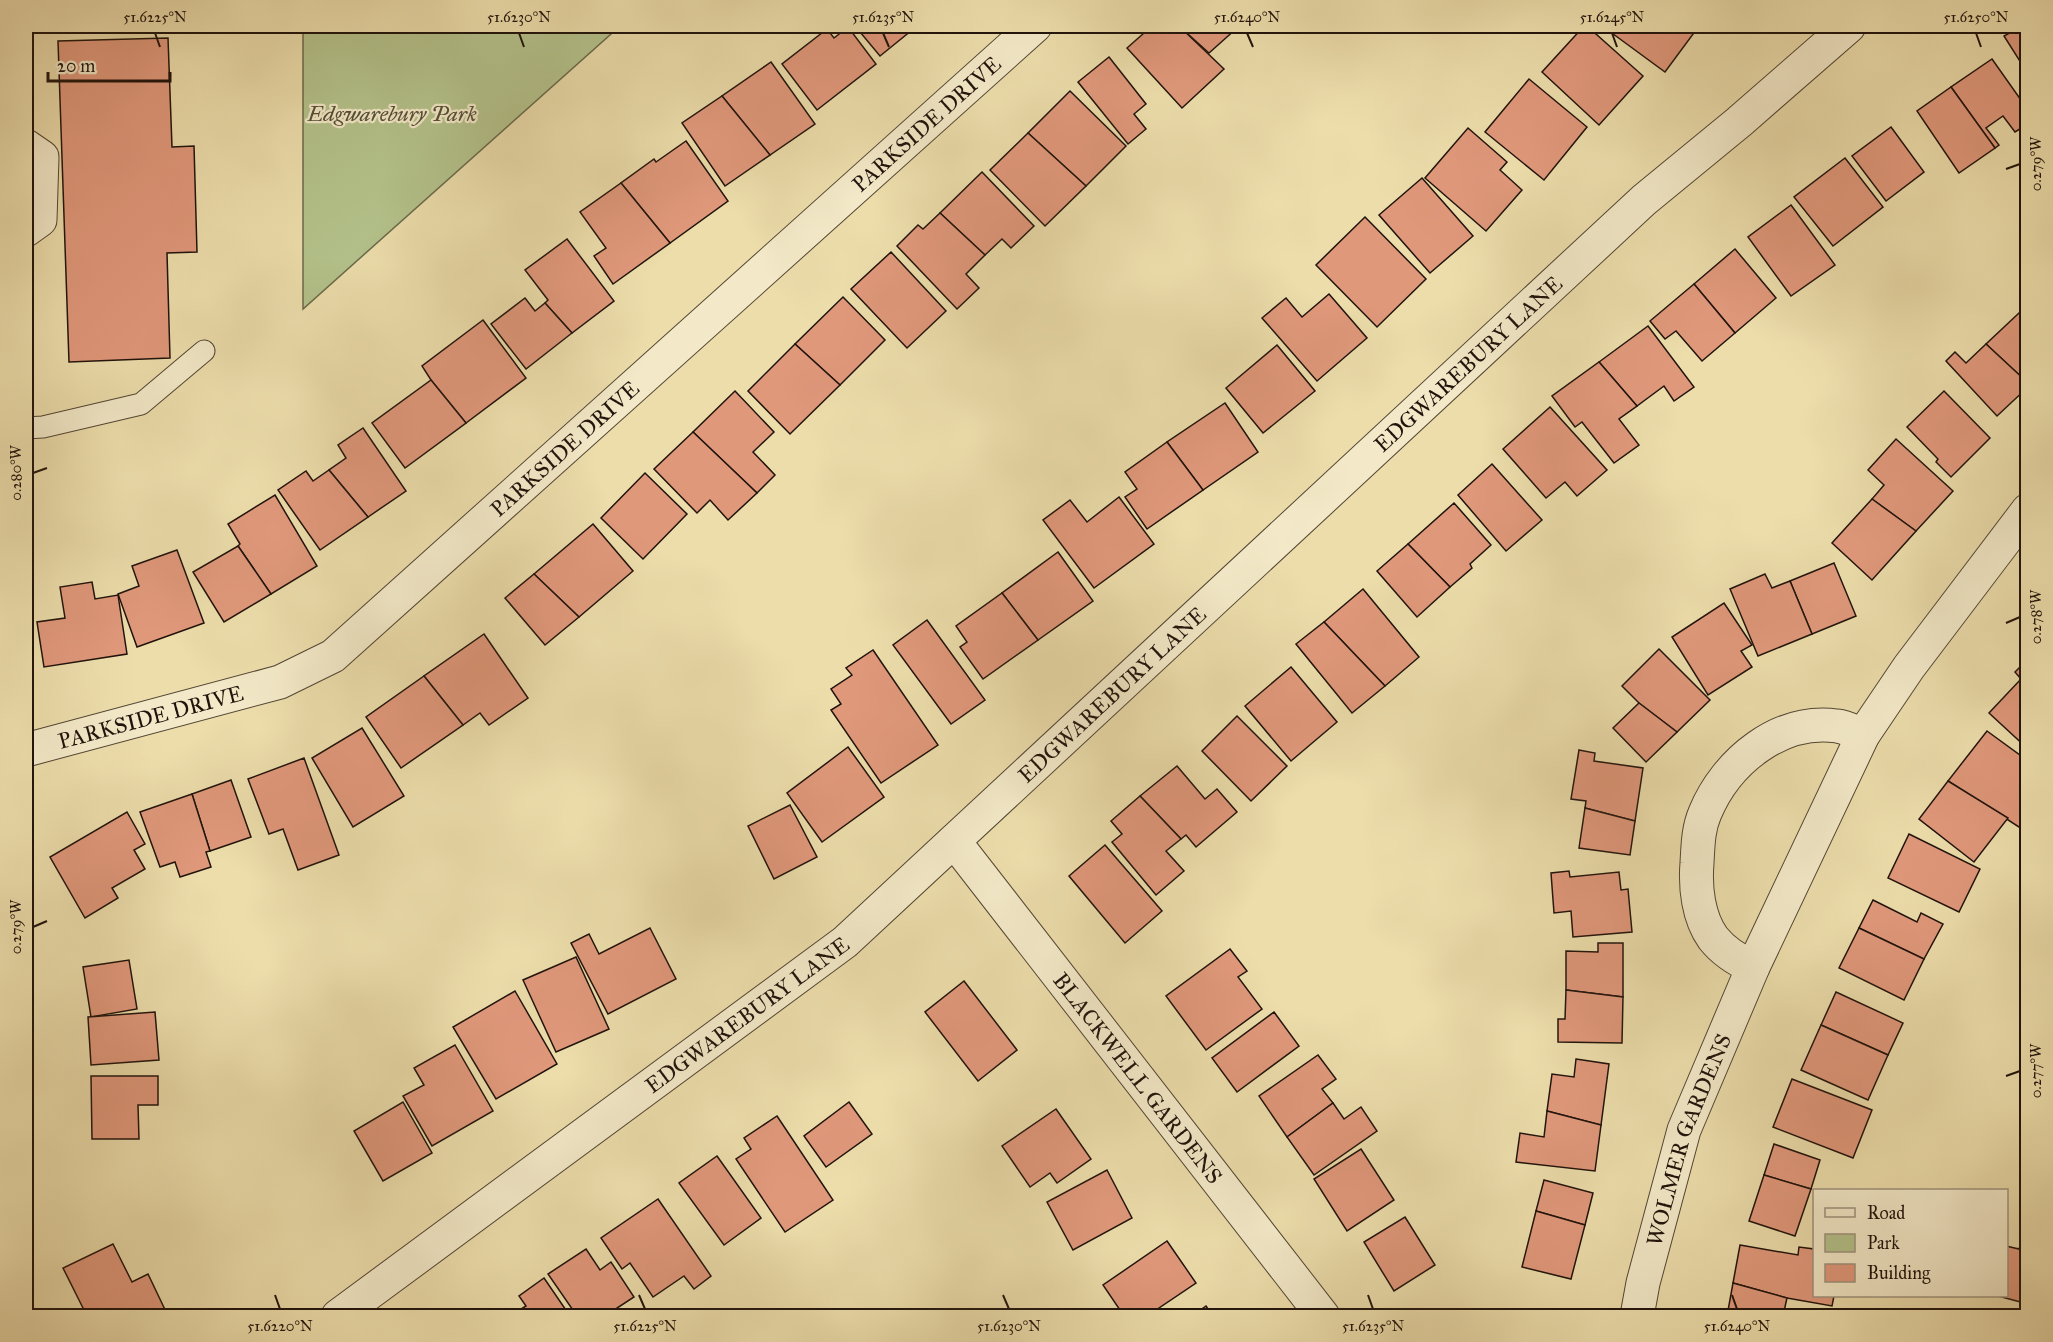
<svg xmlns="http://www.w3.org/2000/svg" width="2053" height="1342" font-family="'IM FELL Great Primer',serif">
  <rect width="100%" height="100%" fill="#ecddab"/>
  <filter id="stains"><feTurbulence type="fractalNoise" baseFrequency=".00333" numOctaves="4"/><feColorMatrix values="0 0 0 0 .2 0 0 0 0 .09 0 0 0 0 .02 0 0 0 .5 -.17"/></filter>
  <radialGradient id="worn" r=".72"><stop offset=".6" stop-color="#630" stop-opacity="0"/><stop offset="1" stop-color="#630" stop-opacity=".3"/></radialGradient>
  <!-- green -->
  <path fill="#b4c28b" stroke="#6a6a4c" stroke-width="1.5" d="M27,26H620L303,309V31L27,29Z"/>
  <!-- building -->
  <g fill="#e0987b" stroke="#20130c" stroke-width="1.5">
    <path d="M855,26H917L880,56Z"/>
    <path d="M1152,26H1179L1224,69L1182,108L1127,48Z"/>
    <path d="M1179,26H1235L1237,28L1209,53Z"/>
    <path d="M1584,26H1587L1643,76L1599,125L1542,72Z"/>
    <path d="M1607,26H1699L1665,72L1605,28Z"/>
    <path d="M2022,26H2028V74L2004,36Z"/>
    <path d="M848,27L876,64L817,110L782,64L827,29L834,38Z"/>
    <path d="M168,38L172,147L194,146L197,252L167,253L170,358L69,362L58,41Z"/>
    <path d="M1109,57L1146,104L1134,114L1146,129L1128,144L1078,82Z"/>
    <path d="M1992,59L2028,110V124L2015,132L2003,116L1986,128L1999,145L1995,148L1951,87Z"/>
    <path d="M771,62L815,124L770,155L722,96Z"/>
    <path d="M1529,79L1587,127L1544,180L1485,132Z"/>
    <path d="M1951,87L1995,148L1959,173L1917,111Z"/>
    <path d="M1070,91L1126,146L1086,186L1028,133Z"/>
    <path d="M722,96L770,155L725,186L682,123Z"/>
    <path d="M1891,127L1924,172L1886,201L1852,156Z"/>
    <path d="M1468,128L1507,162L1500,170L1522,190L1486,231L1425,178Z"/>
    <path d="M1028,133L1086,186L1045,226L990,170Z"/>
    <path d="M686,141L728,201L670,243L621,183L654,159L656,162Z"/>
    <path d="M1845,158L1883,207L1833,246L1794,197Z"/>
    <path d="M982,172L1034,226L1011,248L1002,239L985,255L940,213Z"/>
    <path d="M1422,178L1473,236L1430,273L1379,215Z"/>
    <path d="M621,183L670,243L613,284L594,256L606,248L580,212Z"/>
    <path d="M1791,205L1835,265L1791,296L1748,237Z"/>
    <path d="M940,213L985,255L966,274L979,288L957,309L897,246L918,225L923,229Z"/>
    <path d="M1365,217L1426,279L1377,327L1316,265Z"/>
    <path d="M567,239L614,301L572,333L545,303L548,300L525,270Z"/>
    <path d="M1735,249L1776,298L1735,333L1694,284Z"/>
    <path d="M891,252L946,311L907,348L851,289Z"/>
    <path d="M1694,284L1735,333L1702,361L1676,331L1665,339L1650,321Z"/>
    <path d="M1329,294L1367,338L1317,381L1262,318L1286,298L1302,317Z"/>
    <path d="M843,297L885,340L840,385L795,344Z"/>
    <path d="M525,298L535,311L545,303L572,333L526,369L491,324Z"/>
    <path d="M2019,313L2028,322V383L1986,344Z"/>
    <path d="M483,320L526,378L466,423L431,380L422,366Z"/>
    <path d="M1648,326L1694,387L1674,401L1664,386L1637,406L1599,362Z"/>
    <path d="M795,344L840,385L790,434L748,391Z"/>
    <path d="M1986,344L2028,383V387L1997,416L1946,361L1955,352L1966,363Z"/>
    <path d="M1277,345L1315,391L1263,433L1226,388Z"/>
    <path d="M1599,362L1637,406L1619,419L1639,445L1614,463L1582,422L1575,427L1552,396Z"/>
    <path d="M431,380L466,423L405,468L372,423Z"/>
    <path d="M735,391L774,432L753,452L775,475L757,493L693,432Z"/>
    <path d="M1944,391L1990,438L1951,477L1936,462L1938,459L1907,427Z"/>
    <path d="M1225,403L1258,452L1203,490L1167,442Z"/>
    <path d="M1550,407L1607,470L1577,496L1565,482L1546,498L1503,449Z"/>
    <path d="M363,428L406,491L368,517L329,470L346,458L338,445Z"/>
    <path d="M693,432L757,493L728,520L710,500L697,513L654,469Z"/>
    <path d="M1896,439L1953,491L1916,531L1872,499L1884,485L1868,470Z"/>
    <path d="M1167,442L1203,490L1147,529L1125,497L1137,489L1125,472Z"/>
    <path d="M1492,464L1542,520L1506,551L1458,495Z"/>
    <path d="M329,470L368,517L320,550L278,490L306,471L313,481Z"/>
    <path d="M645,473L687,514L643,559L601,518Z"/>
    <path d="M275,495L317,566L271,594L238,546L240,544L228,524Z"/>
    <path d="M1119,497L1154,544L1094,588L1043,520L1070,500L1087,522Z"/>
    <path d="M1872,499L1916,531L1872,580L1832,543Z"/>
    <path d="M1454,503L1491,545L1470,564L1472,568L1450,587L1408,544Z"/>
    <path d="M593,524L633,571L579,617L534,574Z"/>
    <path d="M1408,544L1450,587L1417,617L1377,571Z"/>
    <path d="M238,546L271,594L224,622L193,572Z"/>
    <path d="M177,550L204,623L137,647L118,594L139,586L132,566Z"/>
    <path d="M1058,552L1093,601L1038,640L1002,593Z"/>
    <path d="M1834,563L1856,616L1812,634L1790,581Z"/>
    <path d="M534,574L579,617L545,645L505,598Z"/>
    <path d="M1765,574L1772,588L1790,581L1812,634L1758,656L1730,589Z"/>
    <path d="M92,582L95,599L118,595L127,654L44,667L37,622L65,618L60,587Z"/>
    <path d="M1363,589L1419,657L1385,686L1324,622Z"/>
    <path d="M1002,593L1038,640L983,679L960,647L967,642L956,626Z"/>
    <path d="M1724,603L1752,645L1741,651L1752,667L1708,695L1672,637Z"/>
    <path d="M927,620L985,700L951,724L893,645Z"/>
    <path d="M1324,622L1385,686L1352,713L1296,644Z"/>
    <path d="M484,634L528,698L489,725L480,713L463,725L424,676Z"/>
    <path d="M1659,649L1710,700L1677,732L1639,703L1622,686Z"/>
    <path d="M873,650L938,745L881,783L831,710L841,704L831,689L852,675L846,668Z"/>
    <path d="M2028,659V749L1989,713L2021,679L2015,672Z"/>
    <path d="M1291,667L1337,722L1291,761L1245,706Z"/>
    <path d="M424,676L463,725L401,768L366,717Z"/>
    <path d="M1639,703L1677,732L1646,762L1613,728Z"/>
    <path d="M1237,716L1287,766L1251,801L1202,751Z"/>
    <path d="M362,728L404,796L353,827L312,758Z"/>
    <path d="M1987,731L2028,761V822L2022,829L1948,781Z"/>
    <path d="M848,747L884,797L822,842L787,793Z"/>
    <path d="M1579,750L1595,753L1594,761L1643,768L1635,821L1585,808L1586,801L1571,799Z"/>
    <path d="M304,758L339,855L298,870L283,829L269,834L248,779Z"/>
    <path d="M1177,766L1205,799L1217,789L1237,812L1196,847L1186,835L1181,839L1140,796Z"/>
    <path d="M231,780L251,837L210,851L192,794Z"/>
    <path d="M1948,781L2008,818L1974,862L1919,819Z"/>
    <path d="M192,794L210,851L206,852L211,867L180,877L175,862L160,867L140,812Z"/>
    <path d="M1140,796L1181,839L1166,851L1184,871L1156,895L1112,842L1122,834L1111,821Z"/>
    <path d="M790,805L817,857L774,879L748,826Z"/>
    <path d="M1585,808L1635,821L1630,855L1579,848Z"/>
    <path d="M127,812L145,844L134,850L145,869L112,888L118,898L85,918L50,857Z"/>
    <path d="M1909,834L1980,869L1959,912L1888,878Z"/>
    <path d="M1105,845L1162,911L1125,943L1069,876Z"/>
    <path d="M1569,871L1570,877L1619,872L1621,890L1628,889L1632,932L1573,937L1571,911L1554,913L1551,873Z"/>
    <path d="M1873,900L1917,922L1921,913L1943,924L1924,959L1859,928Z"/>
    <path d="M650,928L676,979L608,1014L571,943L589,934L599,954Z"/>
    <path d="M1859,928L1924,959L1904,1000L1839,968Z"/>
    <path d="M1598,943H1623V997L1566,990V951L1598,952Z"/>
    <path d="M1230,949L1247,971L1238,977L1262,1009L1206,1050L1166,996Z"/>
    <path d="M576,957L609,1029L556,1052L523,980Z"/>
    <path d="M129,960L137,1009L91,1017L83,967Z"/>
    <path d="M964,981L1017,1050L978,1081L925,1012Z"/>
    <path d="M1566,990L1623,997L1622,1043L1558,1042V1019H1565Z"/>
    <path d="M515,991L557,1064L496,1099L453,1027Z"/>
    <path d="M1836,992L1903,1023L1888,1055L1821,1025Z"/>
    <path d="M155,1012L159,1060L91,1065L88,1017Z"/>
    <path d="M1274,1012L1299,1046L1237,1092L1212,1058Z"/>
    <path d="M1821,1025L1888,1055L1868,1100L1801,1070Z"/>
    <path d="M455,1045L493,1111L432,1146L403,1096L424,1085L414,1068Z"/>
    <path d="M1318,1055L1336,1079L1322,1089L1333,1103L1287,1137L1259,1096Z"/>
    <path d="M1576,1059L1609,1064L1601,1125L1547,1111L1552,1074L1574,1077Z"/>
    <path d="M91,1076H158V1105H138L139,1139H92Z"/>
    <path d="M1792,1079L1872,1110L1853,1158L1773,1127Z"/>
    <path d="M403,1102L432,1153L383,1181L354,1131Z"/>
    <path d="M849,1102L872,1134L826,1167L804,1136Z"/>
    <path d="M1333,1103L1344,1119L1361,1107L1377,1131L1314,1175L1287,1137Z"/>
    <path d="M1056,1109L1091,1159L1057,1183L1050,1173L1030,1187L1002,1146Z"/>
    <path d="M1547,1111L1601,1125L1595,1171L1516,1162L1520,1133L1544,1137Z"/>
    <path d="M777,1116L833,1200L785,1232L736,1159L751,1149L744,1138Z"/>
    <path d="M1774,1144L1820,1160L1811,1189L1764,1175Z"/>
    <path d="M1361,1149L1394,1200L1347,1231L1314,1179Z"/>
    <path d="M717,1156L761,1218L724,1245L679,1183Z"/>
    <path d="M1107,1170L1132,1218L1073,1250L1047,1202Z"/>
    <path d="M1764,1175L1811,1189L1795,1236L1749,1221Z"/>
    <path d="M1544,1180L1593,1193L1585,1225L1536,1211Z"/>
    <path d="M658,1199L711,1276L694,1289L684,1276L653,1297L630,1263L622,1269L601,1238Z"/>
    <path d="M1536,1211L1585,1225L1571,1279L1522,1267Z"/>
    <path d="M1405,1217L1435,1265L1394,1291L1364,1242Z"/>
    <path d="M2028,1219V1248L2020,1246Z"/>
    <path d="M1167,1241L1196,1283L1147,1316H1124L1103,1285Z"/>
    <path d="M113,1244L132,1282L148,1274L168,1316H87L63,1268Z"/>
    <path d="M1740,1245L1798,1255L1799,1247L1814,1249V1296H1834L1832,1306L1787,1298L1733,1283Z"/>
    <path d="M2006,1246L2019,1249L2020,1246L2028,1248V1304L1998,1296H2006Z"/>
    <path d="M586,1249L600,1270L611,1262L634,1297L605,1316H577L548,1274Z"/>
    <path d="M544,1278L570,1316H510L526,1306L519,1296Z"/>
    <path d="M1733,1283L1787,1298L1783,1316H1727Z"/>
    <path d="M1206,1306L1213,1316H1192Z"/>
    <path d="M1969,1310L2028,1314V1316H1969Z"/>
  </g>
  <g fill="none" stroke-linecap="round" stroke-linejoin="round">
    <!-- service casing -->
    <g stroke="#534634" stroke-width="23">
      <path id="service" d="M26,428L43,427L141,404L204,351"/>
    </g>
    <!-- minor casing -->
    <g stroke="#534634" stroke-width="35">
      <g id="minor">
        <path d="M26,146L42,157L40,220L26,230"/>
        <path id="s1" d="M26,750L280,682L333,656L1035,26"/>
        <path id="s2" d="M954,841L1323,1316"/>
        <path d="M1753,967C1737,960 1724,952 1713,938C1698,917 1695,887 1697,863C1698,846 1698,829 1705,813C1726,762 1779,718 1837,726C1846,727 1855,732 1863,735"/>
        <path id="s3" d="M338,1316L845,942L1644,200L1739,122L1849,26"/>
        <path id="s4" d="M1637,1316L1643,1283L1684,1130L1753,967L1863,735L1909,667L2028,510"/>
      </g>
    </g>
    <!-- service -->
    <use href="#service" stroke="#f3e9c8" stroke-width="21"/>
    <!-- minor -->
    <use href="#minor" stroke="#f3e9c8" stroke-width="33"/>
  </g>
  <!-- ticks -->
  <path fill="none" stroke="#20130c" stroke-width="2" d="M155,33L160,47M519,33L524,47M883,33L889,47M1247,33L1253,47M1612,33L1617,47M1976,33L1981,47M2006,169L2020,164M33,473L47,468M2006,623L2020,617M33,927L47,921M2006,1076L2020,1071M275,1295L280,1309M639,1295L645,1309M1003,1295L1009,1309M1368,1295L1373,1309M1732,1295L1737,1309"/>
  <g text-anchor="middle" stroke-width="4.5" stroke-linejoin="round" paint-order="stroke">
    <!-- park labels -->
    <g font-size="22" font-style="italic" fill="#545038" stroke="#f3e9c8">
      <text x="392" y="121">Edgwarebury Park</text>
    </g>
    <!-- street labels -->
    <g font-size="22" fill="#20130c" stroke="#f3e9c8">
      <text dy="8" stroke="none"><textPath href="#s1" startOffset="1119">PARKSIDE DRIVE</textPath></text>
      <text dy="8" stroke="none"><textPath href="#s3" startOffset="1480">EDGWAREBURY LANE</textPath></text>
      <text dy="8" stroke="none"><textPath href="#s1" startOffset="633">PARKSIDE DRIVE</textPath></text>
      <text dy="8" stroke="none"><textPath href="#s3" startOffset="994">EDGWAREBURY LANE</textPath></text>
      <text dy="8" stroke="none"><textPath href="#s1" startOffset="129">PARKSIDE DRIVE</textPath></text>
      <text dy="8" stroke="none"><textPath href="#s3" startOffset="508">EDGWAREBURY LANE</textPath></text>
      <text dy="8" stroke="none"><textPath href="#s2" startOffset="300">BLACKWELL GARDENS</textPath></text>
      <text dy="8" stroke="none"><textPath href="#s4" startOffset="184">WOLMER GARDENS</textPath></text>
    </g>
  </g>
  <!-- margin -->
  <rect width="2053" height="1342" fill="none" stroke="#ecddab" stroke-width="66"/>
  <!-- legend -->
  <rect x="1813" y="1189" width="195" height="108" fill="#f3e9c8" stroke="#9f937d" stroke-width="1.5"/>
  <rect x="1825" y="1208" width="30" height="9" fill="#f3e9c8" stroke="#9f937d" stroke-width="1.5"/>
  <text x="1867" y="1219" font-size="18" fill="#20130c">Road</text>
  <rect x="1825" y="1234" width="30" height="18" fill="#b4c28b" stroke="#9f937d" stroke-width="1.5"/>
  <text x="1867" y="1249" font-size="18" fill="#20130c">Park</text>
  <rect x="1825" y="1264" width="30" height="18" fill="#e0987b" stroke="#9f937d" stroke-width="1.5"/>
  <text x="1867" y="1279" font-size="18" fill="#20130c">Building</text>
  <!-- scale -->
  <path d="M48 72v9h122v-9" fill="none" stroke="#20130c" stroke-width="3"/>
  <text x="57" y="72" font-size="18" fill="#20130c" stroke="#f3e9c8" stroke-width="4.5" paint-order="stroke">20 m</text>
  <rect x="33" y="33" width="1987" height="1276" fill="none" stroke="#20130c" stroke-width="2"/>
  <g font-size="15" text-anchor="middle" fill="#20130c">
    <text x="155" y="22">51.6225°N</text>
    <text x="519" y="22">51.6230°N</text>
    <text x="883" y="22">51.6235°N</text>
    <text x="1247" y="22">51.6240°N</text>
    <text x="1612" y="22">51.6245°N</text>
    <text x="1976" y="22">51.6250°N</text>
    <text transform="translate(2036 164) rotate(-90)" y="5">0.279°W</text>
    <text transform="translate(16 473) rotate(-90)" y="5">0.280°W</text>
    <text transform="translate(2036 617) rotate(-90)" y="5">0.278°W</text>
    <text transform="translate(16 927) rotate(-90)" y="5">0.279°W</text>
    <text transform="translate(2036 1071) rotate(-90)" y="5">0.277°W</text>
    <text x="280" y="1331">51.6220°N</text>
    <text x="645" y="1331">51.6225°N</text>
    <text x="1009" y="1331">51.6230°N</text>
    <text x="1373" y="1331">51.6235°N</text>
    <text x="1737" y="1331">51.6240°N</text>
  </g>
  <rect width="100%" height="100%" filter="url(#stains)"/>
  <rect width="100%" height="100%" fill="url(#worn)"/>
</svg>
